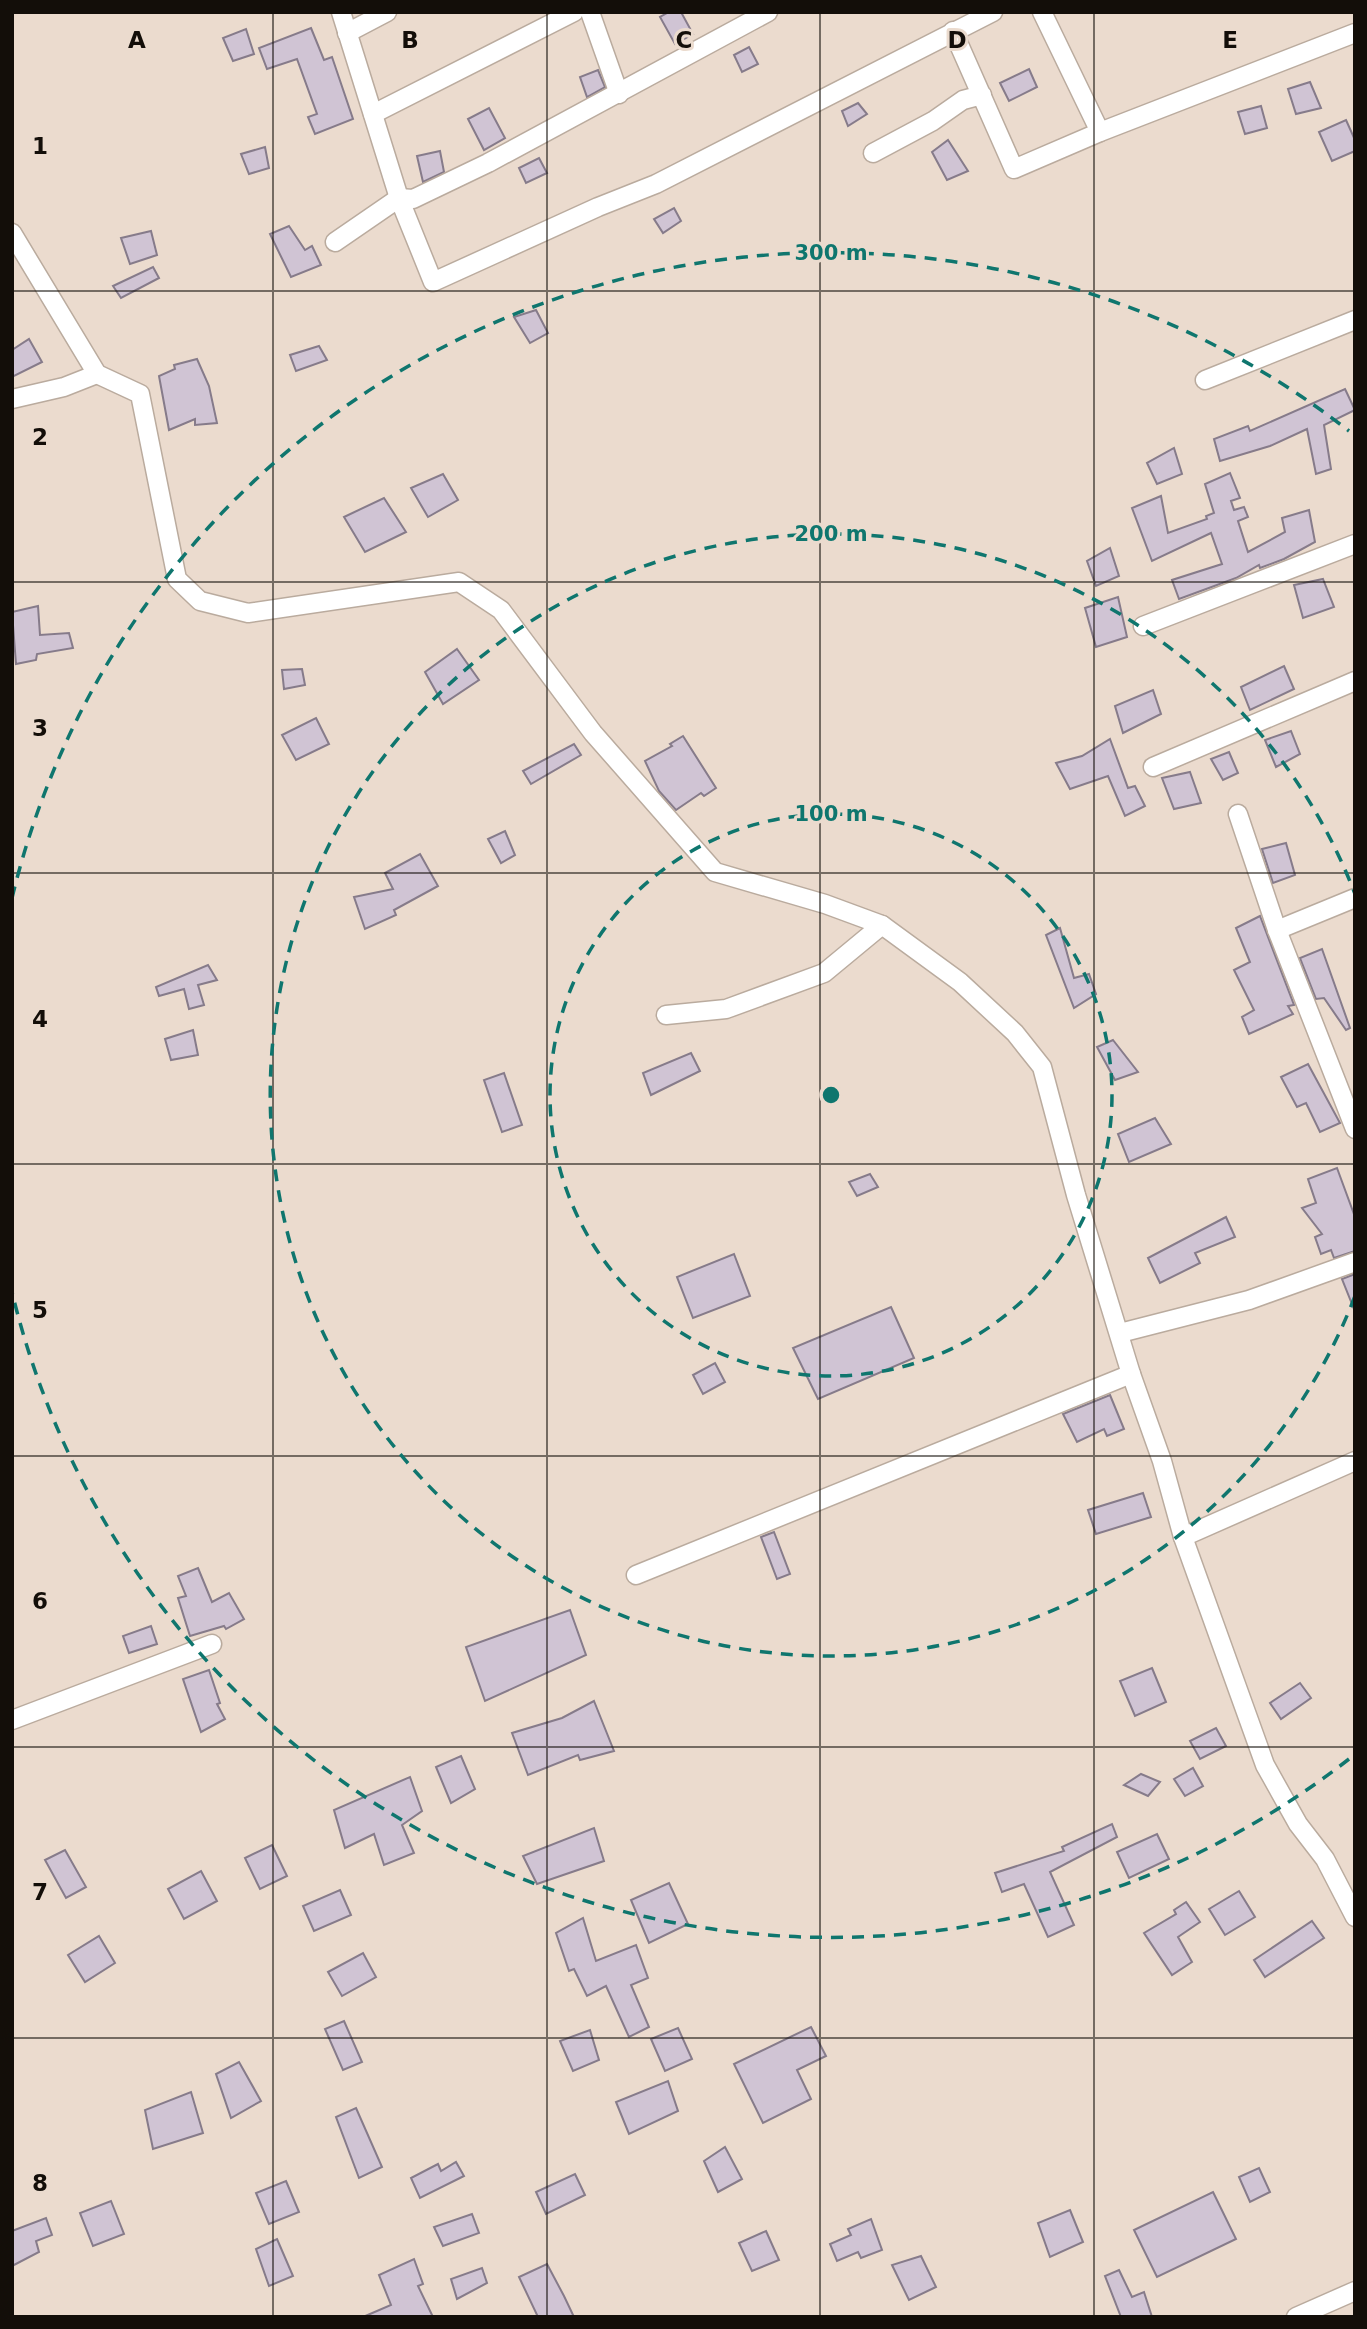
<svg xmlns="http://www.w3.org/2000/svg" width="1367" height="2329" font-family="'DejaVu Sans',sans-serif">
  <rect width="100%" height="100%" fill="#ebdbce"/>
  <!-- building -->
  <g fill="#d0c4d4" stroke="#867b8a" stroke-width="2">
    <path d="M669,12H681L693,34L675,44L660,17Z"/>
    <path d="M311,28L324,60L332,57L353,119L315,134L308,117L317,114L297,59L267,69L259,48Z"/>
    <path d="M246,29L254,54L233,61L223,38Z"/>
    <path d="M749,47L758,64L742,72L734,55Z"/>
    <path d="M1029,69L1037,87L1009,101L1000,83Z"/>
    <path d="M598,70L605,87L587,97L580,77Z"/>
    <path d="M1310,82L1321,108L1296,114L1288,89Z"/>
    <path d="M858,103L867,114L848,126L842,111Z"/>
    <path d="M1261,106L1267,128L1245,134L1238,112Z"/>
    <path d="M489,108L505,138L484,150L468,119Z"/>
    <path d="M1346,120L1355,140V151L1332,161L1319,132Z"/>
    <path d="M948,140L968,171L947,180L932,152Z"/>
    <path d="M265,147L269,168L249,174L241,154Z"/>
    <path d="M440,151L444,172L423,182L417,156Z"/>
    <path d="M539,158L547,173L526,183L519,168Z"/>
    <path d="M674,208L681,221L663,233L654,219Z"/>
    <path d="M289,226L305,250L312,246L321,265L291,277L270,234Z"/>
    <path d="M151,231L157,255L130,264L121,238Z"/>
    <path d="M153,267L159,278L121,298L113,286Z"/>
    <path d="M536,310L548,333L530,343L514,317Z"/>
    <path d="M29,339L42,362L12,377V350Z"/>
    <path d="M319,346L327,360L296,371L290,355Z"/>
    <path d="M197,359L209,386L217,423L195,425V419L169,430L159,376L175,369L174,365Z"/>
    <path d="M1345,389L1355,410L1324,425L1331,469L1316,474L1307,429L1270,446L1220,461L1214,439L1248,426L1250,431Z"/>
    <path d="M1174,448L1182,474L1157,484L1147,463Z"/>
    <path d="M1230,473L1240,498L1231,501L1234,510L1244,507L1248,517L1238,521L1248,552L1285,532L1282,518L1309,510L1315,542L1284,559L1260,568L1259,565L1236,578L1179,599L1172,580L1222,564L1211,533L1152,561L1132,508L1161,496L1168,533L1207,519L1206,516L1214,513L1205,484Z"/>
    <path d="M443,474L458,500L428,517L411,488Z"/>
    <path d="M384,498L406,532L365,552L344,517Z"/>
    <path d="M1110,548L1119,576L1096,586L1087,561Z"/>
    <path d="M1323,579L1334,607L1303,618L1294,585Z"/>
    <path d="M1118,597L1127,637L1096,647L1085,608Z"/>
    <path d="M38,606L40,635L69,633L73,648L37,654L36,660L16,664L12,612Z"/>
    <path d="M457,649L479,680L443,704L425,672Z"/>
    <path d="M1284,666L1294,689L1250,710L1241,687Z"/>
    <path d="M302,669L305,685L284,689L282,670Z"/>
    <path d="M1153,690L1161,714L1123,733L1115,706Z"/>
    <path d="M316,718L329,744L296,760L282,735Z"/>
    <path d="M1291,731L1300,754L1276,767L1265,740Z"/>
    <path d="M683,736L716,788L704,796L701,793L676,810L659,791L645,761L672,746L670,744Z"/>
    <path d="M1110,739L1128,788L1135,786L1145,806L1125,816L1108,776L1070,789L1056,763L1082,756Z"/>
    <path d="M574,744L581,755L531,784L523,771Z"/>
    <path d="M1229,752L1238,773L1223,780L1211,759Z"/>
    <path d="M1190,772L1201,803L1174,809L1162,778Z"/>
    <path d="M505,831L515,855L501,863L488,839Z"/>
    <path d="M1286,843L1295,875L1273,883L1262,849Z"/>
    <path d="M420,854L438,886L394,910L396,915L365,929L354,897L393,889L385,873Z"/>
    <path d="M1260,916L1294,1005L1288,1006L1293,1014L1249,1034L1242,1017L1254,1010L1234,970L1250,962L1236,928Z"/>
    <path d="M1060,928L1074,978L1089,974L1096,994L1074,1008L1046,935Z"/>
    <path d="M1322,949L1350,1028L1346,1030L1324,998L1316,999L1300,958Z"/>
    <path d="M208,965L217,980L198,985L204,1005L189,1009L184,989L159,996L156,987Z"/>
    <path d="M193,1030L198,1055L171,1060L165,1039Z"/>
    <path d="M1113,1040L1138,1072L1115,1080L1097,1047Z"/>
    <path d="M691,1053L700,1071L651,1095L643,1073Z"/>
    <path d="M1308,1064L1340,1123L1320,1132L1306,1103L1297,1107L1281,1077Z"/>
    <path d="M504,1073L522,1125L502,1132L484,1080Z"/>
    <path d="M1155,1118L1171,1144L1129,1162L1118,1134Z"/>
    <path d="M1337,1168L1355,1217V1251L1334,1258L1331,1250L1321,1254L1315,1237L1322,1234L1302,1208L1316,1203L1308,1179Z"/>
    <path d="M870,1174L878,1187L857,1196L849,1182Z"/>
    <path d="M1226,1217L1235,1237L1195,1253L1200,1263L1160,1283L1148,1258Z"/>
    <path d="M734,1254L750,1296L693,1318L677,1277Z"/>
    <path d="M1355,1274V1309H1354L1342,1279Z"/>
    <path d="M891,1307L914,1358L818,1399L793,1348Z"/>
    <path d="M715,1363L725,1382L703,1394L693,1375Z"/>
    <path d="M1110,1395L1124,1429L1107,1436L1104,1429L1077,1442L1063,1414Z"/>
    <path d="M1143,1493L1151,1517L1096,1534L1088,1510Z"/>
    <path d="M774,1532L790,1574L777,1579L761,1537Z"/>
    <path d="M198,1568L212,1602L229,1593L244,1619L226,1629L224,1626L190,1636L178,1598L186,1596L178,1576Z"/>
    <path d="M570,1610L586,1655L485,1701L466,1647Z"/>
    <path d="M151,1626L157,1644L129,1653L123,1636Z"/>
    <path d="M1152,1668L1166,1702L1135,1716L1120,1681Z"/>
    <path d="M209,1670L220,1703L217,1704L225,1719L201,1732L183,1679Z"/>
    <path d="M1300,1683L1311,1698L1281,1719L1270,1703Z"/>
    <path d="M594,1701L614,1751L580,1760L578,1755L528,1775L512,1733L562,1718Z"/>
    <path d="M1216,1728L1226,1746L1200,1759L1190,1741Z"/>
    <path d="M461,1756L475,1789L451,1803L436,1767Z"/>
    <path d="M1193,1768L1203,1786L1185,1796L1174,1779Z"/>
    <path d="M1141,1774L1160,1782L1148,1796L1124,1785Z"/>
    <path d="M410,1777L422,1811L402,1825L414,1853L384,1865L374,1834L345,1848L334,1810Z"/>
    <path d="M1112,1824L1117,1837L1050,1872L1074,1925L1048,1937L1024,1884L1002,1892L995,1873L1064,1851L1062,1847Z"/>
    <path d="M594,1828L604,1861L537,1884L523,1856Z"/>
    <path d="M1157,1834L1169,1859L1129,1878L1117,1852Z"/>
    <path d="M272,1845L287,1876L260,1889L245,1858Z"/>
    <path d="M65,1850L86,1887L66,1898L45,1860Z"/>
    <path d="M201,1871L217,1901L184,1919L168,1889Z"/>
    <path d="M669,1883L688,1924L649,1943L631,1900Z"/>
    <path d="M340,1890L351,1915L314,1931L303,1906Z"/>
    <path d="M1239,1891L1255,1917L1225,1935L1209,1909Z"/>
    <path d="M1186,1902L1200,1922L1178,1937L1192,1962L1172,1975L1144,1933L1176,1914L1174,1910Z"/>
    <path d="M583,1918L596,1961L636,1945L648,1978L631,1985L649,2027L629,2037L606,1986L587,1996L574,1969L569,1971L556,1933Z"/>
    <path d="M1312,1921L1324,1938L1265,1977L1254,1960Z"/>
    <path d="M99,1936L115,1963L85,1982L68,1955Z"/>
    <path d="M363,1953L376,1977L342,1996L328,1972Z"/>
    <path d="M344,2021L362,2062L343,2070L325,2029Z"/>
    <path d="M811,2027L826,2056L797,2070L811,2099L763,2123L734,2064Z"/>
    <path d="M678,2028L692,2059L665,2071L651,2039Z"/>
    <path d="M590,2030L599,2060L573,2071L560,2041Z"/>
    <path d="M239,2062L261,2101L231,2118L216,2074Z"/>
    <path d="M668,2081L678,2111L629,2134L616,2102Z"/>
    <path d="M191,2092L203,2133L153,2149L145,2110Z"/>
    <path d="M356,2108L382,2167L359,2178L336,2117Z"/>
    <path d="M725,2147L742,2179L718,2192L704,2161Z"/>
    <path d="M456,2162L464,2176L420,2198L411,2178L438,2164L441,2171Z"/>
    <path d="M1259,2168L1270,2192L1250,2202L1239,2177Z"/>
    <path d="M575,2174L585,2195L546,2214L536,2192Z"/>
    <path d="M286,2181L299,2212L269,2224L256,2193Z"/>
    <path d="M1213,2192L1236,2239L1157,2277L1134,2230Z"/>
    <path d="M111,2201L124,2234L93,2246L80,2213Z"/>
    <path d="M1070,2210L1083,2242L1050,2257L1038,2223Z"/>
    <path d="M472,2214L479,2233L443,2246L434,2227Z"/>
    <path d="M46,2218L52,2235L36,2241L39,2252L12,2266V2231Z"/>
    <path d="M871,2219L882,2250L861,2258L858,2252L837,2261L830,2244L851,2235L848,2229Z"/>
    <path d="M766,2231L779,2260L752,2271L739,2243Z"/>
    <path d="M277,2239L293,2276L269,2286L256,2249Z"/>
    <path d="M921,2256L936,2287L909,2300L892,2265Z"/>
    <path d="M414,2259L423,2284L418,2286L433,2317H363L391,2305L379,2275Z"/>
    <path d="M547,2264L564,2296L574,2317H538L519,2277Z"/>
    <path d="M482,2268L487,2283L457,2299L451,2279Z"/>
    <path d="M1119,2270L1132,2297L1144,2292L1152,2317H1121L1105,2276Z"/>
  </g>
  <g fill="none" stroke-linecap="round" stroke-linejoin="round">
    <!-- street casing -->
    <g stroke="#baab9e" stroke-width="21">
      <g id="street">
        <path d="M341,12L399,198L433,282L598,207L656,184L993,12"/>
        <path d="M590,12L619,94"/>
        <path d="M1042,12L1100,132"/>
        <path d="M953,31L1014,169L1100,132L1355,33"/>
        <path d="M347,33L387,12"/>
        <path d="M373,114L574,12"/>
        <path d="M873,153L933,121L963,100L982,95"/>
        <path d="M12,233L97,374L140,394L177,579L200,601L248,613L459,582L501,610L593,733L715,872L825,904L882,925L960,982L1015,1033L1042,1067L1076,1195L1131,1374L1162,1461L1183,1537L1265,1765L1298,1824L1325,1859L1355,1917"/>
        <path d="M335,242L399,198L413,199L488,163L768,12"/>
        <path d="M1205,380L1355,320"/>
        <path d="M12,399L64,387L97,374"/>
        <path d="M1143,626L1355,544"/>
        <path d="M1153,767L1355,681"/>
        <path d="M1238,814L1277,930L1355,1129"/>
        <path d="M1277,930L1355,898"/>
        <path d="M666,1015L726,1009L824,973L882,925"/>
        <path d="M1120,1333L1249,1300L1355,1262"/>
        <path d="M1183,1537L1355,1461"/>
        <path d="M636,1575L1131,1374"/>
        <path d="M12,1720L212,1644"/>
        <path d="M1296,2317L1355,2291"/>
      </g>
    </g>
    <!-- street -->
    <use href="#street" stroke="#fff" stroke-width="18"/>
  </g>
  <!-- grid -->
  <path fill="none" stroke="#130e09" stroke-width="2" stroke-opacity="0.55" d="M273,12V2317M547,12V2317M820,12V2317M1094,12V2317M12,291H1355M12,582H1355M12,873H1355M12,1164H1355M12,1456H1355M12,1747H1355M12,2038H1355"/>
  <!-- distance rings -->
  <g fill="none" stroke="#0f766e" stroke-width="3.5" stroke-dasharray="12 9">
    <circle cx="831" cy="1095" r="281"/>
    <path d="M1355 1296A561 561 0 1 1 1355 894"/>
    <path d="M1349 1759A842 842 0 0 1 12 1292M12 898A842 842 0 0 1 1349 431"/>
  </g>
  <g font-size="23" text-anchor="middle" font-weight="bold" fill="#130e09" stroke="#ebdbce" stroke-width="6" stroke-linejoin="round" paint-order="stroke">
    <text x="137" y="48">A</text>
    <text x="410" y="48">B</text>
    <text x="684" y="48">C</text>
    <text x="957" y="48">D</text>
    <text x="1230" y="48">E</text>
    <text x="40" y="154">1</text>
    <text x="40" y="445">2</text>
    <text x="40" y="736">3</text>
    <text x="40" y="1027">4</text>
    <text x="40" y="1318">5</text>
    <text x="40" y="1609">6</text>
    <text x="40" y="1900">7</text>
    <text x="40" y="2191">8</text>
  </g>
  <circle cx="831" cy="1095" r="10" fill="#0f766e" stroke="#ebdbce" stroke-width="3.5"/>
  <g font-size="21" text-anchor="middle" font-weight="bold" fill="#0f766e" stroke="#ebdbce" stroke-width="6" stroke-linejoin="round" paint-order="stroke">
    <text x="831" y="260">300 m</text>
    <text x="831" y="541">200 m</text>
    <text x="831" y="821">100 m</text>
  </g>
  <!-- border -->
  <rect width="1367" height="2329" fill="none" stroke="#130e09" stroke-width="28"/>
</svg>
